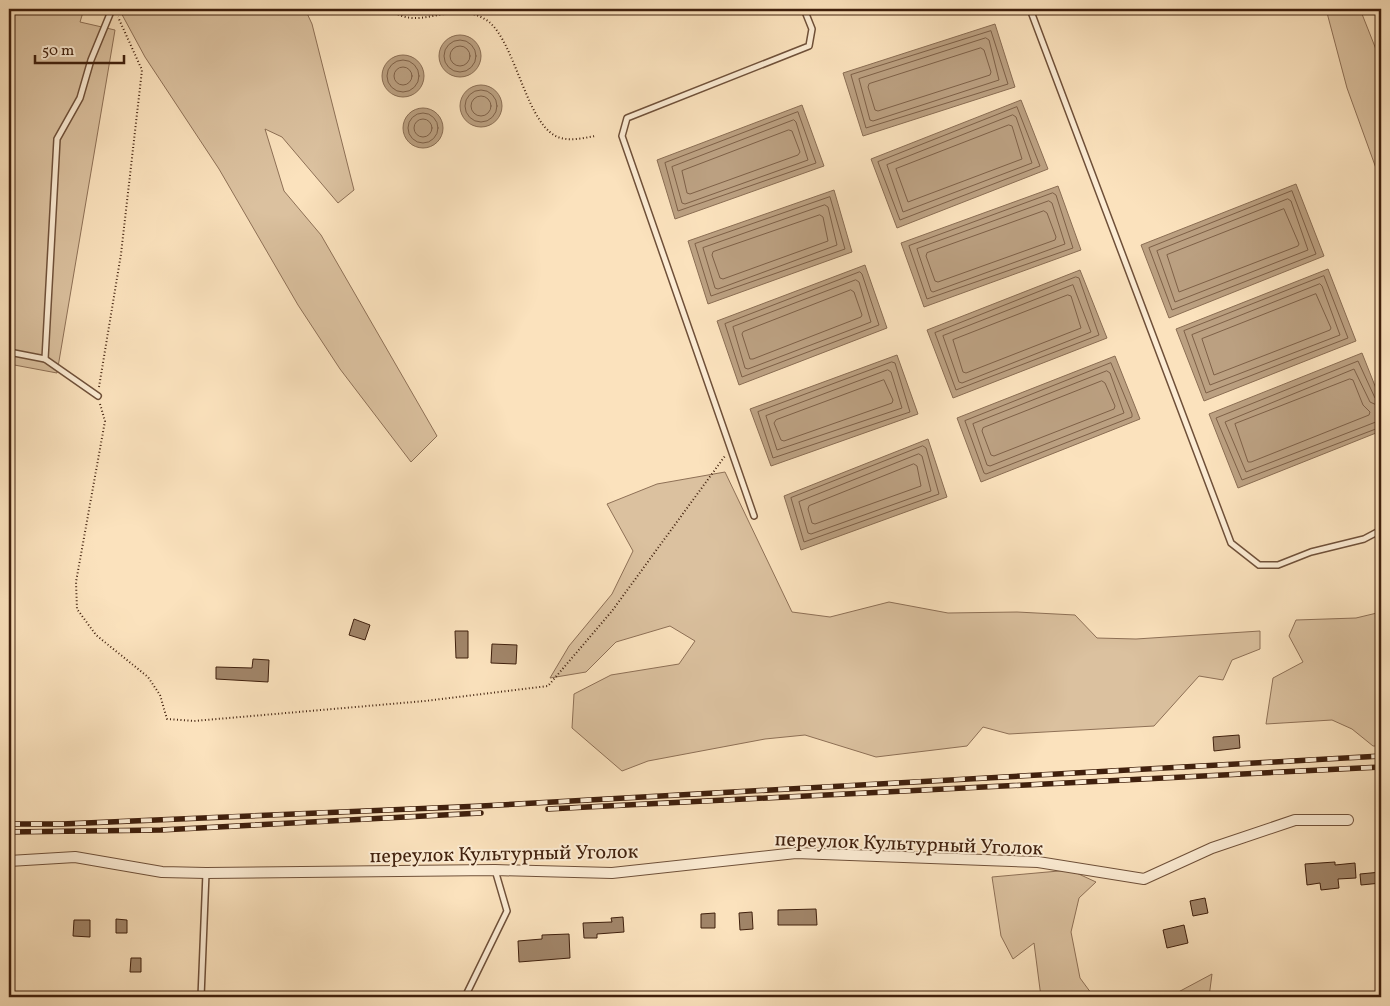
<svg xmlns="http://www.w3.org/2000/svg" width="1390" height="1006" font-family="Vollkorn,serif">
  <rect width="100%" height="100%" fill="#fbe2bd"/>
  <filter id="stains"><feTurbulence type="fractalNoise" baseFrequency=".004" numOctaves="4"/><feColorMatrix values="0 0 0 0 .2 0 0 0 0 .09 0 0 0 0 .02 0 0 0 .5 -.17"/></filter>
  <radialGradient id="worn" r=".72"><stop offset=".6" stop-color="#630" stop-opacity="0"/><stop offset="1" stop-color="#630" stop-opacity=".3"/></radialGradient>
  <!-- green -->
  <g fill="#dbc19f" stroke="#8e7056">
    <path d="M9,9H84L80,22L115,30L57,373L9,364Z"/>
    <path d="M119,9H305L312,24L354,190L338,203L282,137L265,129L284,191L321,235L437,436L411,462L340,369L298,305L219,169L145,57Z"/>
    <path d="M1326,9H1360L1381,62V182L1347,88Z"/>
    <path d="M725,472L792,612L830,617L889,602L948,613L1017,612L1075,615L1097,638L1136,639L1260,631V649L1232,660L1223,680L1199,676L1154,726L1009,734L983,727L967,746L876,757L805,735L765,739L648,761L622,771L572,728L574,694L611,675L679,664L695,641L670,626L616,642L586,672L550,678L569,646L612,594L633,551L607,504L657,484Z"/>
    <path d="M1381,612V746H1373L1352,729L1332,720L1266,724L1273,678L1303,662L1289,636L1296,620L1356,618Z"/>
    <path d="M1070,870L1096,882L1079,898L1071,932L1080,978L1094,997H1041L1034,943L1013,959L1001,936L992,877Z"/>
    <path d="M1212,974L1209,997H1169Z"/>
  </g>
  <!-- water -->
  <g fill="#bba081" stroke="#8a6d53">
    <path d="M995,24L1015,87L863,136L843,73Z"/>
    <circle cx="460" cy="56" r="21"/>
    <circle cx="403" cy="76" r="21"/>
    <circle cx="481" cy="106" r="21"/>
    <path d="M1021,100L1048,169L897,228L871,159Z"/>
    <path d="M802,105L824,166L675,219L657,160Z"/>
    <circle cx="423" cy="128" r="20"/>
    <path d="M1296,184L1324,256L1169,318L1141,245Z"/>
    <path d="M1058,186L1081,250L924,307L901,243Z"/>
    <path d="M834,190L852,252L708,304L688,241Z"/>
    <path d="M865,265L887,328L739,385L717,321Z"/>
    <path d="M1328,269L1356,341L1204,401L1176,329Z"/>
    <path d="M1080,270L1107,338L953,398L927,330Z"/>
    <path d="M1362,353L1381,401V431L1238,488L1209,414Z"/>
    <path d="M897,355L918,414L771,466L750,409Z"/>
    <path d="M1115,356L1140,419L981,482L957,418Z"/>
    <path d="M928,439L947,497L801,550L784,496Z"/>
  </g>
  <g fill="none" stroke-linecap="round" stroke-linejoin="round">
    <!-- shore -->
    <g stroke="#7e6047" stroke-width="1">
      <path d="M991,31L1008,84L866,128L851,75Z"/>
      <path d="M986,38L989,40L999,80L873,121L870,120L859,79Z"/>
      <circle cx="460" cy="56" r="16"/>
      <circle cx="460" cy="56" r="10"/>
      <path d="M981,48L984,50L991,72L990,75L878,111L875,110L868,87L869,84Z"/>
      <circle cx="403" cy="76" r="16"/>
      <circle cx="403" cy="76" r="9"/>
      <circle cx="481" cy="106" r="16"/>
      <circle cx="481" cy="106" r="10"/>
      <path d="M1017,107L1040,166L900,220L878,162Z"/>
      <path d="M798,112L816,163L678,211L665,163Z"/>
      <circle cx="423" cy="128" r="15"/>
      <path d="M1013,115L1016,117L1032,163L903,212L887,165Z"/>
      <circle cx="423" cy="128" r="9"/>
      <path d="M794,120L796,122L808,160L685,204L682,203L672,167Z"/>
      <path d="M1009,125L1012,126L1022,159L908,202L896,169Z"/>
      <path d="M789,130L792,131L800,152L798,155L690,194L687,193L682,171Z"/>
      <path d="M1292,191L1316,254L1172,310L1149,248Z"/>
      <path d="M1053,193L1056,195L1073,248L927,299L909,246Z"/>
      <path d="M830,197L845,249L711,296L695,244Z"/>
      <path d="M1288,199L1291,201L1308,250L1175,302L1157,251Z"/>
      <path d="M1049,201L1052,203L1065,244L933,292L931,291L917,249Z"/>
      <path d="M825,205L828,207L837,245L718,289L715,288L703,248Z"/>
      <path d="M1284,209L1299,244L1298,246L1179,292L1167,255Z"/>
      <path d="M1044,211L1047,213L1056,237L1055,240L938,282L935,281L926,256L927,253Z"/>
      <path d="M820,215L823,217L828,241L723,279L720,278L712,255L713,252Z"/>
      <path d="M860,272L862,274L879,325L742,377L725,324Z"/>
      <path d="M1324,276L1348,338L1206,393L1184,331Z"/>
      <path d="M1076,277L1079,278L1099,335L956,390L935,333Z"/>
      <path d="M856,280L859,282L871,322L748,369L745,368L733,327Z"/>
      <path d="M1320,284L1322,286L1340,335L1210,385L1192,335Z"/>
      <path d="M1073,285L1091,332L962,383L959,382L943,336Z"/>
      <path d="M851,290L854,292L862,315L861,317L753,359H750L742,334L743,332Z"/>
      <path d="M1316,294L1331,328L1330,330L1214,375L1202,339Z"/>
      <path d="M1068,295L1071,296L1081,328L966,373L963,372L953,340Z"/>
      <path d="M892,362L895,363L910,412L773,458L758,412Z"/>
      <path d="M1111,363L1132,414V417L986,474L984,473L965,421Z"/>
      <path d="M888,370L891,372L902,408L777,450L766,416Z"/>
      <path d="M1107,371L1110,373L1124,413L990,466L987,465L973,424Z"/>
      <path d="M1350,379L1353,380L1363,405L1370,412L1369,415L1251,462H1248L1235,424Z"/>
      <path d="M884,380L893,400L892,403L784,441L781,440L774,423L776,420Z"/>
      <path d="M1102,381L1105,383L1115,406L1114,409L994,456L991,455L982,431L983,428Z"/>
      <path d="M1381,401L1375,398L1358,361L1216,418L1242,480L1381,427"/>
      <path d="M1381,407L1370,402L1354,369L1225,422L1246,472L1381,420"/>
      <path d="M923,446L926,448L939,494L804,542L791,498Z"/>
      <path d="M919,454L922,456L931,491L811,534L808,533L799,502Z"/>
      <path d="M914,464L917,466L921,486L815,524L812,523L808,509L809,506Z"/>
    </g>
  </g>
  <!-- building -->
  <g fill="#a18569" stroke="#40200d">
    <path d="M354,619L370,625L365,640L349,635Z"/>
    <path d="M455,631H468V658H456Z"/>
    <path d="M492,644L517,645L516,664L491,663Z"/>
    <path d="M253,659L269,660L268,682L216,679V667L252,668Z"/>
    <path d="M1239,735L1240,748L1214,751L1213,737Z"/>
    <path d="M1335,862V865L1355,863L1356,878L1338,879L1339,888L1321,890L1320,883L1307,885L1305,864Z"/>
    <path d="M1381,872V883L1361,885L1360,874Z"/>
    <path d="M1205,898L1208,913L1193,916L1190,901Z"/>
    <path d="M816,909L817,925H778V910Z"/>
    <path d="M752,912L753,929L740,930L739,913Z"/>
    <path d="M715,913V928H701V914Z"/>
    <path d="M623,917L624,932L597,934V938H584L583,923L612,922L611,918Z"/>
    <path d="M116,919L127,920V933H116Z"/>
    <path d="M74,920H90V937L73,936Z"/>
    <path d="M1184,925L1188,943L1167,948L1163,930Z"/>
    <path d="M569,934L570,958L519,962L518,941L542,939V935Z"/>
    <path d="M131,958H141V972H130Z"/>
  </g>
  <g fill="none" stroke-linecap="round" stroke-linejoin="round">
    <!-- lane casing -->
    <g stroke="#6f5039" stroke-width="8">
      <g id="lane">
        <path d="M1030,9L1231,543L1259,565H1278L1311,552L1364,539L1381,530"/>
        <path d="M9,352L45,359L57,139L80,98L91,60L112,9"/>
        <path d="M45,359L98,396"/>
        <path d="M754,516L622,136L627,118L809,46L812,29L804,9"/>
        <path d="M201,997L206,873"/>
        <path d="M465,997L507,911L495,870"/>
      </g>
    </g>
    <!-- street casing -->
    <g stroke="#6f5039" stroke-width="12">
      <path id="street" d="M9,861L75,857L162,872L206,873L495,870L612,873L796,853L1038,862L1144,879L1212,848L1295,820H1348"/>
    </g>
    <!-- path -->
    <g stroke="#40200d" stroke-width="2" stroke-dasharray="1 2.5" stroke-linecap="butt">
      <path d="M389,9C393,11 398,15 402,16C429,25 457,0 488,21C517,44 527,130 561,138C572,141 584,138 595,136"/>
      <path d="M99,387L121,254L142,70L118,17"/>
      <path d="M100,404L105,421L76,582L77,609L96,635L148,677L160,695L167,719L194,721L425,701L548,686L612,611L725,456"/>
    </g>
    <!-- lane -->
    <use href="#lane" stroke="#fcecd4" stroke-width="5"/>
    <!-- street -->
    <use href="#street" stroke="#fcecd4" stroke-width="10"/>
    <!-- rail casing -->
    <g stroke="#40200d" stroke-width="5.5">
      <g id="rail">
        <path d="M548,809L1381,767"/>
        <path d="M9,824H62L481,806L1381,756"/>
        <path d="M9,832L161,830L481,813"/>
      </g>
    </g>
    <!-- rail -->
    <use href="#rail" stroke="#fcecd4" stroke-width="4" stroke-dasharray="11" stroke-linecap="butt"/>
  </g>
  <g text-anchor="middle" stroke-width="4" stroke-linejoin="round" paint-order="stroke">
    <!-- street labels -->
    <g font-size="20" fill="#40200d" stroke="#fcecd4">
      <text transform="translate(909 843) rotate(2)" y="7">переулок Культурный Уголок</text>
      <text transform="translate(504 853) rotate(-1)" y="7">переулок Культурный Уголок</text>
    </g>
  </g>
  <!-- margin -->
  <rect width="1390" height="1006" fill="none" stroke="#fbe2bd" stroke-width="30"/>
  <rect x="10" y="10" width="1370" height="986" fill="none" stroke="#40200d" stroke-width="2.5"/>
  <rect x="15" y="15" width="1360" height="976" fill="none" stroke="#40200d"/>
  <!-- scale -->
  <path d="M35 55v8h89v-8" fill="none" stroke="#40200d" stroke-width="2.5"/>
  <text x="42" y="55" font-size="15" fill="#40200d" stroke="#fcecd4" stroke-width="4" paint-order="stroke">50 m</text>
  <rect width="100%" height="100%" filter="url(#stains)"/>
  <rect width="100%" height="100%" fill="url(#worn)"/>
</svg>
